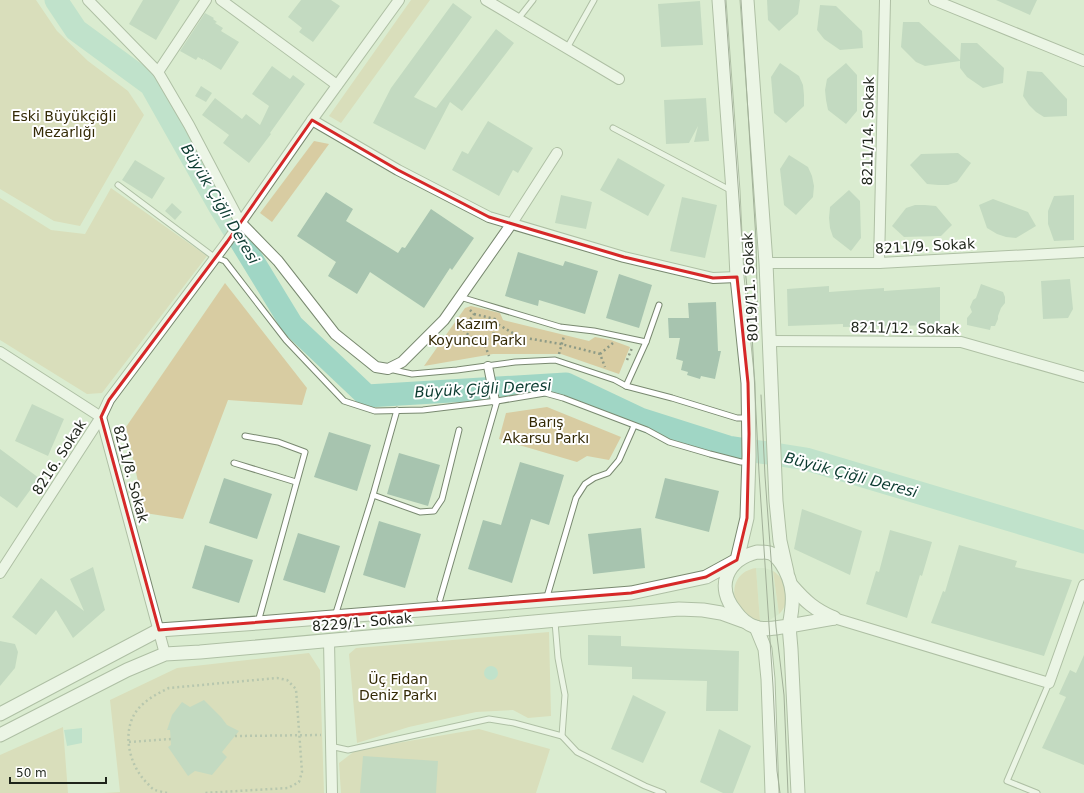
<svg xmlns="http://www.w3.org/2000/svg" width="1084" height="793" font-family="'DejaVu Sans',sans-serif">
  <rect width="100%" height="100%" fill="#daecd0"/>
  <!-- built -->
  <path fill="#cbe1c0" d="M756,568H765L773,571L779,614L770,620L760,621Z"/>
  <!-- green -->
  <g fill="#d8cca2">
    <path d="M0,0H36L57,31L88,61L128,91L144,115L80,226L54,221L0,189Z"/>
    <path d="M411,0H430L341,123L329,116Z"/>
    <path d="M314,141L329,144L272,222L260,213Z"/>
    <path d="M111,188L207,256L102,393L87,394L0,340V198L51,230L85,234Z"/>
    <path d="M225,283L307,388L302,405L228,400L183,519L145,513L126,427Z"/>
    <path d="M471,306L500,313L503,320L589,341L595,337L611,340L630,347L619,374L561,354H493L424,366L465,308Z"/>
    <path d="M547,407L621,437L609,460L587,456L577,462L499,439L506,413Z"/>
    <path d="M756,568L760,621C730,618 723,573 756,568Z"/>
    <path d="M773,571C788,580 792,602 779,614Z"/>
    <path d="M549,632L551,716L528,718L513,710L476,712L409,727L357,743L349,654L356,648Z"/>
    <path d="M309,653L320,670L324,793H103L120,792L110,700L177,668Z"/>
    <path d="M63,727L68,793H0V755Z"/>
    <path d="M479,729L550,749L536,793H341L339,763L356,750Z"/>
  </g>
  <!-- water -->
  <g fill="#a0d6c5">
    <circle cx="491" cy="673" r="7"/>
    <path d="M82,728V743L67,746L64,730Z"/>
  </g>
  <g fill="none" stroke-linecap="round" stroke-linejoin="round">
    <!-- river -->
    <path stroke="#a0d6c5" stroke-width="23" d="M56,0L76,30L151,85L220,207L292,325L367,396L566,384L640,419L728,447L806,459L1084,542"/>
  </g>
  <!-- building -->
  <g fill="#a7c4af">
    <path d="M143,0H180L156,40L129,24Z"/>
    <path d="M301,0H331L340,6L313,42L299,32L302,28L288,17Z"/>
    <path d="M767,0H800L798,14L779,31L768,20Z"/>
    <path d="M996,0H1037L1030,15Z"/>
    <path d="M700,1L703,45L661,47L658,4Z"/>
    <path d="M453,3L472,17L414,97L436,108L496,29L514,43L462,111L450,102L425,150L373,123L391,88Z"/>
    <path d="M820,5L836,6L862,31L863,48L840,50L824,39L817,30Z"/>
    <path d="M205,13L214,18L213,19L217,22L215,23L223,28L221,31L239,42L221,70L203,59V60L198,57L196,60L180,51Z"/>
    <path d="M903,22H919L960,60L961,43H977L1004,68L1003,83L983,88L967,77L960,68V61L925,66L916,62L901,47Z"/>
    <path d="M780,63L799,76L803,85L804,95V106L786,123L774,113L771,77Z"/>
    <path d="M846,63L857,75V111L846,124L828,110L826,100L825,90L827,79Z"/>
    <path d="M272,66L290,79L293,75L305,84L270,133L271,134L249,163L223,143L229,135L202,115L215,98L242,119L246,114L260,125L269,106L252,94Z"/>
    <path d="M1027,71L1042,72L1067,99V116L1044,117L1036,112L1029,105L1023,96Z"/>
    <path d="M201,86L212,93L206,102L195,96Z"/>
    <path d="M706,98L709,141L694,142L698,126L689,143L666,144L664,100Z"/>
    <path d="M488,121L533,148L518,173L513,170L499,196L452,170L462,151L468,154Z"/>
    <path d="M958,153L971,163L957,182L948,185H938L927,184L910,165L921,154Z"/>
    <path d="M789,155L808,167L812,176L814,186L813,197L796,215L784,205L780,169Z"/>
    <path d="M618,158L665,185L648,216L600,190Z"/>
    <path d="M135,160L165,178L152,199L122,180Z"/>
    <path d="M849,190L860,201L861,238L851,251L833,237L830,228L829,218L830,207Z"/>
    <path d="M326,192L353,209L346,221L398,253L402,247L405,248L431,209L474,238L452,270L450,268L424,308L370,272L357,294L328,276L336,262L297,236Z"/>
    <path d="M561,195L592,202L586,229L555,223Z"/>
    <path d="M1074,195V240L1054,241L1048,224V211L1054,196Z"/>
    <path d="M682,197L717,205L705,258L670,251Z"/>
    <path d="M993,199L1028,212L1036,226L1016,238L1006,237L997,234L987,228L979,205Z"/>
    <path d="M172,203L182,212L175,220L165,211Z"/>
    <path d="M915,205H925L936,206L952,225L941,236L904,237L892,226L906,208Z"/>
    <path d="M518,252L563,266L565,261L598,271L585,314L539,300L538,306L505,296Z"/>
    <path d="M619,274L652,285L639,328L606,318Z"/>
    <path d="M1070,279L1073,309L1068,318L1043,319L1041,281Z"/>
    <path d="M981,284L1003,292L1005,297V303L1001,308L998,316V319L995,326H991L990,330L967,325V318L972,312L970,307L973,300L976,298Z"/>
    <path d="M829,286V292L884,288V291L940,287V325L843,327V324L788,326L787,289Z"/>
    <path d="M716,302L718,351H721L715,379L701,376L700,379L687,375L688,372L681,370L683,361L676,359L680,338H669L668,318H689L688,303Z"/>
    <path d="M32,404L64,419L48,456L15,441Z"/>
    <path d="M329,432L371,445L357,491L314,477Z"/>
    <path d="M0,449L39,478L17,508L0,496Z"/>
    <path d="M399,453L440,465L428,506L387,494Z"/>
    <path d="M520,462L564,475L549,525L531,519L512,583L468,569L483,520L501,525Z"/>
    <path d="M224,478L272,494L257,539L209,523Z"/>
    <path d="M665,478L719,491L709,532L655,518Z"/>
    <path d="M802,509L862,531L850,575L794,549Z"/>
    <path d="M379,521L421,534L405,588L363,575Z"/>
    <path d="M641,528L645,568L593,574L588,534Z"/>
    <path d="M890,530L932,542L922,576L920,575L907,618L866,604L876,571L879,572Z"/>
    <path d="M298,533L340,546L325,593L283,580Z"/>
    <path d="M205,545L253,560L239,603L192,588Z"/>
    <path d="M959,545L1017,561L1015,567L1072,580L1044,656L931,623L943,591L945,592Z"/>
    <path d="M93,567L105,610L73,638L56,610L36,635L12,617L41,578L84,611L70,579Z"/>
    <path d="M588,635L621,636V646L739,651L738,711H706L707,681L632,679V667L588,665Z"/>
    <path d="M0,641L15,644L18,652L15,668L0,686Z"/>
    <path d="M1084,655V765L1042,748L1066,697L1059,694L1070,670L1076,673Z"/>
    <path d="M633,695L666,712L643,763L611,749Z"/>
    <path d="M204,700L221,717L227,725L239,731L222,752L227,757L212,775L195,771L188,776L168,747L171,745L170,730H167L172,715L182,702L190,707Z"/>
    <path d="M719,729L751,746L733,793H723L700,782Z"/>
    <path d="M363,756L438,761L436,793H360Z"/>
  </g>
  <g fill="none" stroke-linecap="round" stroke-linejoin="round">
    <!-- service casing -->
    <g stroke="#798970" stroke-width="7">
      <g id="service">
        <path d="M518,19L533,0"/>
        <path d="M567,48L594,0"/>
        <path d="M613,128L732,191"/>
        <path d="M118,185L214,257L225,261L286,340L344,401L375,411L423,410L497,401L545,393L563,398L647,430L669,442L710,454L741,462H748"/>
        <path d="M460,297L560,327L594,331L646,342"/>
        <path d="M389,369L412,374L457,370L515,362L555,360L615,380L626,386L672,398L737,418H748"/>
        <path d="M626,386L646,342L659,305"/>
        <path d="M245,436L278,442L305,452L258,622"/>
        <path d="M234,463L296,482"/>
        <path d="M373,495L420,512L434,511L442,499L459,430"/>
        <path d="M440,599L497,401"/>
        <path d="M546,600L576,498L585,484L594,478L608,473L619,460L634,426"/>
        <path d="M335,616L373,495L397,410"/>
        <path d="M562,736L577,752L645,786L663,793"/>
        <path d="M330,746L348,750L489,719L514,723L562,736L565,695L558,658L555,622"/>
        <path d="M1037,793L1007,781L1049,683"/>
      </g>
    </g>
    <!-- pedestrian casing -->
    <g stroke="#798970" stroke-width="10">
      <path id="pedestrian" d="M488,366L495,401"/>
    </g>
    <!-- minor casing -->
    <g stroke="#798970" stroke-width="12">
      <g id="minor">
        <path d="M88,0L158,72L189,125L240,222L278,261L335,334L376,367L388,369L402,362L444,320L512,223L557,153"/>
        <path d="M221,0L337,85"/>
        <path d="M486,0L619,79"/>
        <path d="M934,0L1084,61"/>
        <path d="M158,72L206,0"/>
        <path d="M312,120L398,170L489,217L624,257L713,278L737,277"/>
        <path d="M766,263H879L1084,252"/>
        <path d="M879,263L885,0"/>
        <path d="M769,341L961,342L1084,377"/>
        <path d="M0,352L101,417"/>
        <path d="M101,417L165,654"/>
        <path d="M0,573L101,417L109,400L227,242L312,120L399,0"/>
        <path d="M834,618L1049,683L1084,585"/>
        <path d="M329,641L332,793"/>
      </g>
    </g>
    <!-- tertiary casing -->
    <g stroke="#798970" stroke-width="15">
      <g id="tertiary">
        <path d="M747,0L766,263L776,501L780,541L787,572"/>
        <path d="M757,552C761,552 766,552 770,553C774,554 778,559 781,563C795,584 794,602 789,626C778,627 766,631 755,627C747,624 741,619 736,612C715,587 726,560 757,552Z"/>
        <path d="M792,586C805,601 815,610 834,618"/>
        <path d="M756,627L765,649L768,679L772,793"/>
        <path d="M0,714L159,630L258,623L631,593L706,577L737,560L747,518L749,456L748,383L737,277L733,191L719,0"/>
        <path d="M0,735L127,670L165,654L200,652L679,609L703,610L721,613L743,621"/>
        <path d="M798,793L791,649L789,626L834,618"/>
      </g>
    </g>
    <!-- path -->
    <g stroke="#8d9a86" stroke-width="2.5" stroke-dasharray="2 3" stroke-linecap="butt">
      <path d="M470,310L474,314L463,329L473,340H483L489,356"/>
      <path d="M474,314L495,319L493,338L483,340"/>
      <path d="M494,322L518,336L526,338L561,344L600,354L605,367"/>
      <path d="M559,354L564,336"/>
      <path d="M600,354L613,343"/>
      <path d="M627,360L632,348"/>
      <path d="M235,736L321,735"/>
      <path d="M129,742L171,739"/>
      <path d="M167,793C163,792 158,791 155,790C152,789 150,786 148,784C132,769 123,741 132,719C138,704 154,695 169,688L277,678L287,680L296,689L302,772L299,782L288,788L204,793"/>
    </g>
    <!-- service -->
    <use href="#service" stroke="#fff" stroke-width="5"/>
    <!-- pedestrian -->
    <use href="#pedestrian" stroke="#fff" stroke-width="8"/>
    <!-- minor -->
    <use href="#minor" stroke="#fff" stroke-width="10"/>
    <!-- tertiary -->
    <use href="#tertiary" stroke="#fff" stroke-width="13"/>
    <!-- tram -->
    <g stroke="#5c6656" stroke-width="1">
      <path d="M725,0L742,241L752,333L759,473L773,686L777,771L780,793"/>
      <path d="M741,0L756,240L758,339"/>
      <path d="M761,395L765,476L776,627L784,695L788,793"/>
    </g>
  </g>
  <!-- marked area -->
  <path d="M0 0H1084V793H0ZM312,120L398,170L489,217L624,257L713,278L737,277L748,383L749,434L747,518L737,560L706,577L631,593L159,630L101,417L109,400L227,242Z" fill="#daecd0" fill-opacity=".55" fill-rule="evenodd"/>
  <path fill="none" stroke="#d62828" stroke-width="3" stroke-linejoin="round" d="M312,120L398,170L489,217L624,257L713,278L737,277L748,383L749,434L747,518L737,560L706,577L631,593L159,630L101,417L109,400L227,242Z"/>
  <g text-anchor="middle" stroke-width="4" stroke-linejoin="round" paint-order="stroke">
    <!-- park labels -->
    <g font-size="14" fill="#342a05" stroke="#fff">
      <text x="64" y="121">Eski Büyükçiğli<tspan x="64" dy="16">Mezarlığı</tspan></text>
      <text x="477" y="329">Kazım<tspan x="477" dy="16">Koyuncu Parkı</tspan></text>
      <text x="546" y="427">Barış<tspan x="546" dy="16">Akarsu Parkı</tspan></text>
      <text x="398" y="684">Üç Fidan<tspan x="398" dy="16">Deniz Parkı</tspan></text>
    </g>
    <!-- street labels -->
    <g font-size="14" fill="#1e241a" stroke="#fff">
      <text transform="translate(868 131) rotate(-89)" y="5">8211/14. Sokak</text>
      <text transform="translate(925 246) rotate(-3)" y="5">8211/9. Sokak</text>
      <text transform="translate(750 287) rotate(-93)" y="5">8019/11. Sokak</text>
      <text transform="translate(905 328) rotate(1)" y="5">8211/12. Sokak</text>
      <text transform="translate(59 457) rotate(-57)" y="5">8216. Sokak</text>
      <text transform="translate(131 474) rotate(75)" y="5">8211/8. Sokak</text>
      <text transform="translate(362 622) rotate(-5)" y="5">8229/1. Sokak</text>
    </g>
    <!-- water labels -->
    <g font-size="15" font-style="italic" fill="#0b3b30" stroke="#fff">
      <text transform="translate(220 204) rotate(59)" y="5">Büyük Çiğli Deresi</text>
      <text transform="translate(483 389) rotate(-3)" y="5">Büyük Çiğli Deresi</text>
      <text transform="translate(851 475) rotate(15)" y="5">Büyük Çiğli Deresi</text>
    </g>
  </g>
  <!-- scale -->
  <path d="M10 777v6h96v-6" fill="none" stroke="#1e241a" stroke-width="2"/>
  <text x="16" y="777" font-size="12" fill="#1e241a" stroke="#ffffff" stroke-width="3" paint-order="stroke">50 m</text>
</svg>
